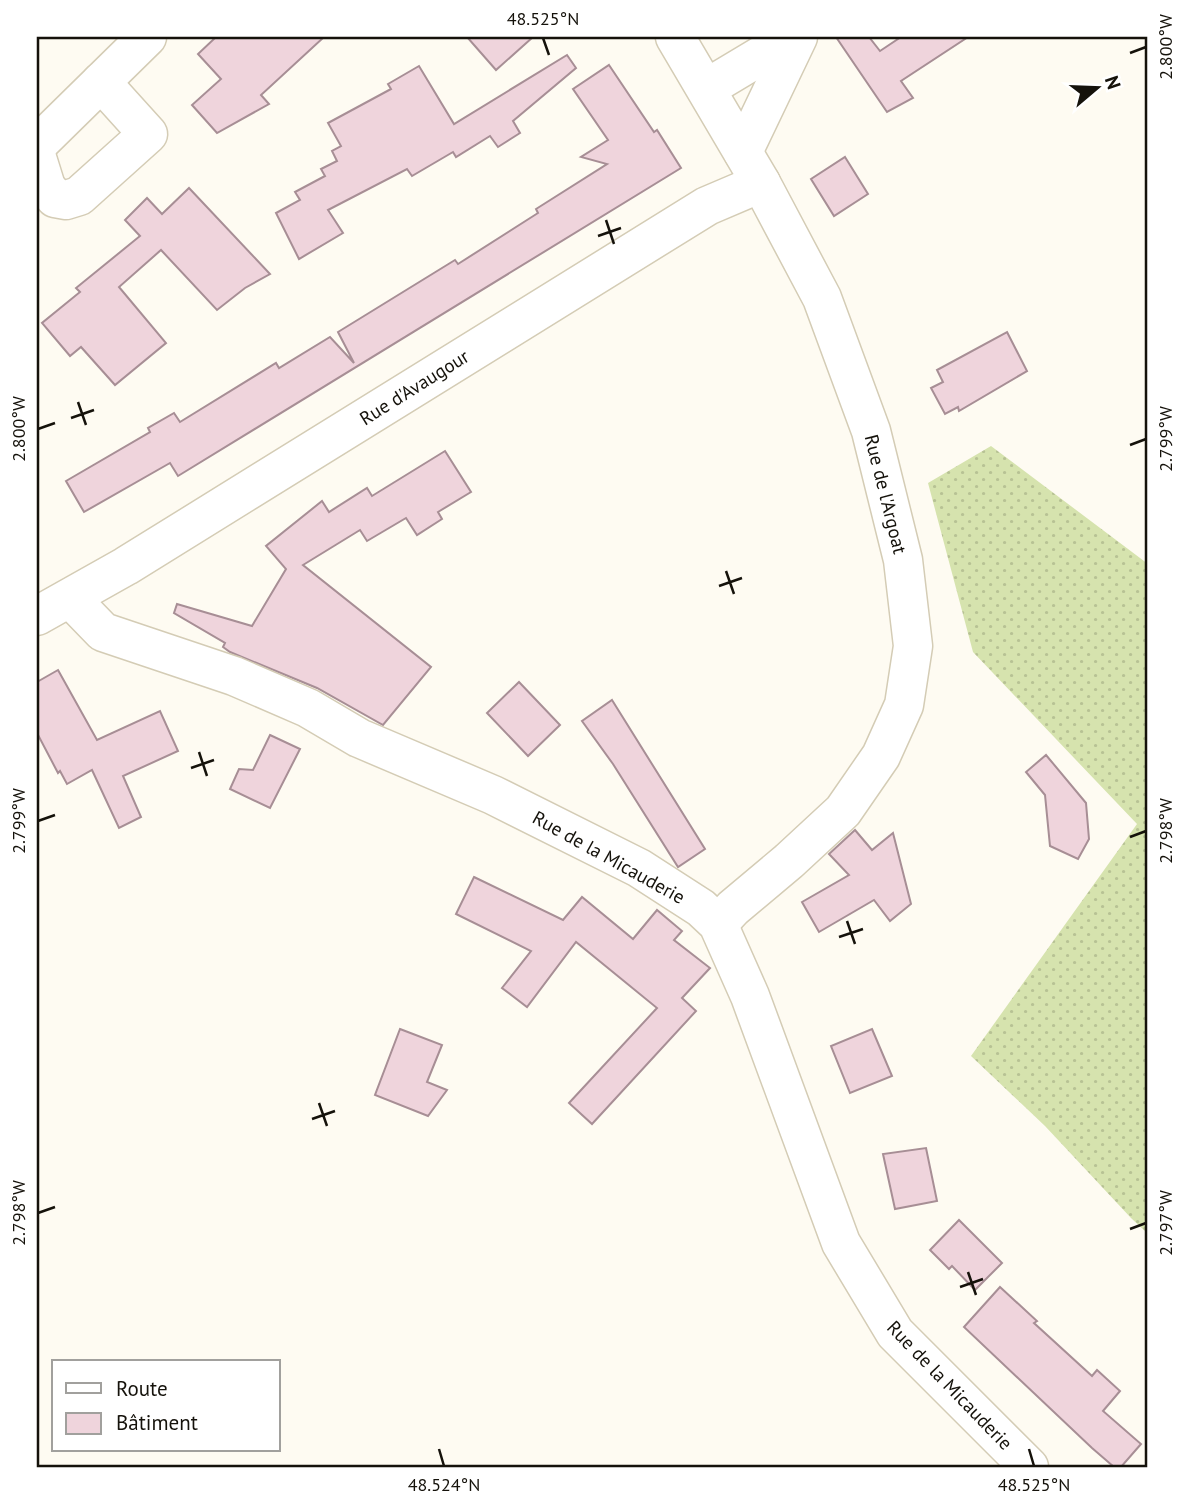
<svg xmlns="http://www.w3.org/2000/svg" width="1185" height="1504" font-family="'PT Sans',sans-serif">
  <defs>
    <pattern id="grass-dots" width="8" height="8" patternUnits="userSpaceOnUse" patternTransform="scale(1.75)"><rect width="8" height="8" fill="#d6e3ae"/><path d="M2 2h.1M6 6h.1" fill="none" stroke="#b7c294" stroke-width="1.8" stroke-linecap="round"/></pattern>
  </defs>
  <rect width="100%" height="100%" fill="#fefbf2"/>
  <!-- grass -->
  <path fill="url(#grass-dots)" d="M991,446L1148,564V1234L1131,1218L1045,1126L971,1056L1137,824L973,652L928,483Z"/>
  <!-- building -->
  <g fill="#efd4dc" stroke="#a78e95" stroke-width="2">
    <path d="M216,37H324L261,95L269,104L217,133L192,105L221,79L198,54Z"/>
    <path d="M467,37H533L496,70Z"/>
    <path d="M836,37H869L880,51L901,37H968L901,81L913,98L887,112Z"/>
    <path d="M567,55L576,68L513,121L520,133L498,147L490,136L456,157L453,152L412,176L407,169L328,210L343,233L299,259L276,213L300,200L295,192L325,176L321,169L337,161L332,151L341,146L328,123L391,89L388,84L419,66L454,124Z"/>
    <path d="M609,65L654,132L657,130L681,168L178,476L170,463L84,512L66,481L150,432L148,428L174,413L180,422L276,363L279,368L330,337L354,363L338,332L455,260L458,264L538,213L536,209L607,164L581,157L608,140L573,89Z"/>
    <path d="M845,157L868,194L834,216L811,179Z"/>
    <path d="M189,188L270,274L245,288L217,310L161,250L119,287L166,343L115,385L81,347L70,356L42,323L80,292L76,288L140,236L125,220L147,198L162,214Z"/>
    <path d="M1007,332L1027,371L959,411L958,407L945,414L931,388L943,382L937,370Z"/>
    <path d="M445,451L471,492L438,512L442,519L417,535L406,518L367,541L360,530L303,565L431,667L383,725L317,688L230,652L223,647L225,643L174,613L177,604L252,626L286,569L266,546L322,501L329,512L367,488L372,496Z"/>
    <path d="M58,670L97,740L160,711L178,751L123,776L141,817L119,828L92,770L67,784L60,771L58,773L37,733V682Z"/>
    <path d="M519,682L560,725L528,756L487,713Z"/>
    <path d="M612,700L705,849L678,867L613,764L582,721Z"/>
    <path d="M270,735L300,749L270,808L230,789L239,769L253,770Z"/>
    <path d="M1046,755L1086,803L1089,839L1078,859L1050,846L1045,795L1026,772Z"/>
    <path d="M855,830L872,850L893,833L911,904L890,921L874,900L819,932L802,902L849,875L829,854Z"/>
    <path d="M474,877L563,920L582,897L633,939L657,910L682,931L674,940L710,968L682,998L696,1011L592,1124L569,1103L657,1008L576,942L527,1007L502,988L531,951L456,914Z"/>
    <path d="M400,1029L442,1045L427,1082L447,1090L428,1116L375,1095Z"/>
    <path d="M872,1029L892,1076L850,1093L831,1046Z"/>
    <path d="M926,1148L937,1201L895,1209L883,1154Z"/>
    <path d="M959,1220L1002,1263L975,1290L952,1266L949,1269L930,1250Z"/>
    <path d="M1000,1287L1037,1321L1034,1323L1092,1376L1097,1370L1120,1391L1103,1411L1141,1444L1121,1467H1114L1092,1448L964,1327Z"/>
  </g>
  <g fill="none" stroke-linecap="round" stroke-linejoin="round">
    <!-- minor casing -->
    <g stroke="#d4ccb5" stroke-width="41">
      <g id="minor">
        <path d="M675,37L761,183L822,298L871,431L903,560L913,646L904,705L881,756L843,811L789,861L733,908L718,924"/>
        <path d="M707,88L792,37"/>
        <path d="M37,145L147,37"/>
        <path d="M743,152L798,37"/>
        <path d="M37,158L46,187L55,198L66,200L79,196L148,134L101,82"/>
        <path d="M71,599L103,632L234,676L308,708L359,738L493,795L639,868L701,908L718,924L750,996L841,1243L895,1333L1029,1467"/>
        <path d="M37,616L126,566L707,206L761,183"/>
      </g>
    </g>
    <!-- minor -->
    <use href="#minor" stroke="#fff" stroke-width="38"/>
  </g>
  <!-- ticks -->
  <path fill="none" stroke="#15120b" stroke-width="2.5" d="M543,38L549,55M1130,53L1146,47M606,220L614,244M598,236L621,228M78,402L86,425M71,418L94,410M38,429L55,423M1130,445L1146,439M726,571L734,594M719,586L742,578M199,752L207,776M191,768L214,760M38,821L55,815M1130,837L1146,831M847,921L855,944M839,937L863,929M319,1103L327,1126M312,1119L335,1111M38,1213L55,1207M1130,1229L1146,1223M968,1272L976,1295M960,1287L983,1279M439,1449L444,1466M1029,1449L1034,1466"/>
  <g text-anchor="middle" stroke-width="5" stroke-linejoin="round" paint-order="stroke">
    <!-- street labels -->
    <g font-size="19" fill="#15120b" stroke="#fff">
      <text transform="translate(414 387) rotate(-32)" y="7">Rue d'Avaugour</text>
      <text transform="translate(886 494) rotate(76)" y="7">Rue de l'Argoat</text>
      <text transform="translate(609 857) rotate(29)" y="7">Rue de la Micauderie</text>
      <text transform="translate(950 1385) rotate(46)" y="7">Rue de la Micauderie</text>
    </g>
  </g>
  <!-- border -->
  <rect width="1185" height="1504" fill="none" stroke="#ffffff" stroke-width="77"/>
  <!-- legend -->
  <rect x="52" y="1360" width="228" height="91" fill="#ffffff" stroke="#a1a09d" stroke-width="2"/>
  <rect x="66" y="1383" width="35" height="10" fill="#ffffff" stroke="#a1a09d" stroke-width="2"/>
  <text x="116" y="1396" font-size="21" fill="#15120b">Route</text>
  <rect x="66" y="1413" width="35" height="21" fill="#efd4dc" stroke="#a1a09d" stroke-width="2"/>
  <text x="116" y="1430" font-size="21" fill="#15120b">Bâtiment</text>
  <!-- north arrow -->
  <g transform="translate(1097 88) rotate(71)" stroke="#ffffff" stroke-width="5" paint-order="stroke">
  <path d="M0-5L12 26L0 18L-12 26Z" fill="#15120b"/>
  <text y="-10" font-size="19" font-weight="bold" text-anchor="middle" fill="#15120b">N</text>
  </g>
  <rect x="38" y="38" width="1108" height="1428" fill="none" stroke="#15120b" stroke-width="2.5"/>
  <g font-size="18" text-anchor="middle" fill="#15120b">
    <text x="543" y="25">48.525°N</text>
    <text transform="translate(1166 47) rotate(-90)" y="6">2.800°W</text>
    <text transform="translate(19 429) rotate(-90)" y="6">2.800°W</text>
    <text transform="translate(1166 439) rotate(-90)" y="6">2.799°W</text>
    <text transform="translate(19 821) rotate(-90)" y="6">2.799°W</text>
    <text transform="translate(1166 831) rotate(-90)" y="6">2.798°W</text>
    <text transform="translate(19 1213) rotate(-90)" y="6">2.798°W</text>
    <text transform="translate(1166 1223) rotate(-90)" y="6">2.797°W</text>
    <text x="444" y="1491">48.524°N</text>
    <text x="1034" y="1491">48.525°N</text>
  </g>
</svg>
